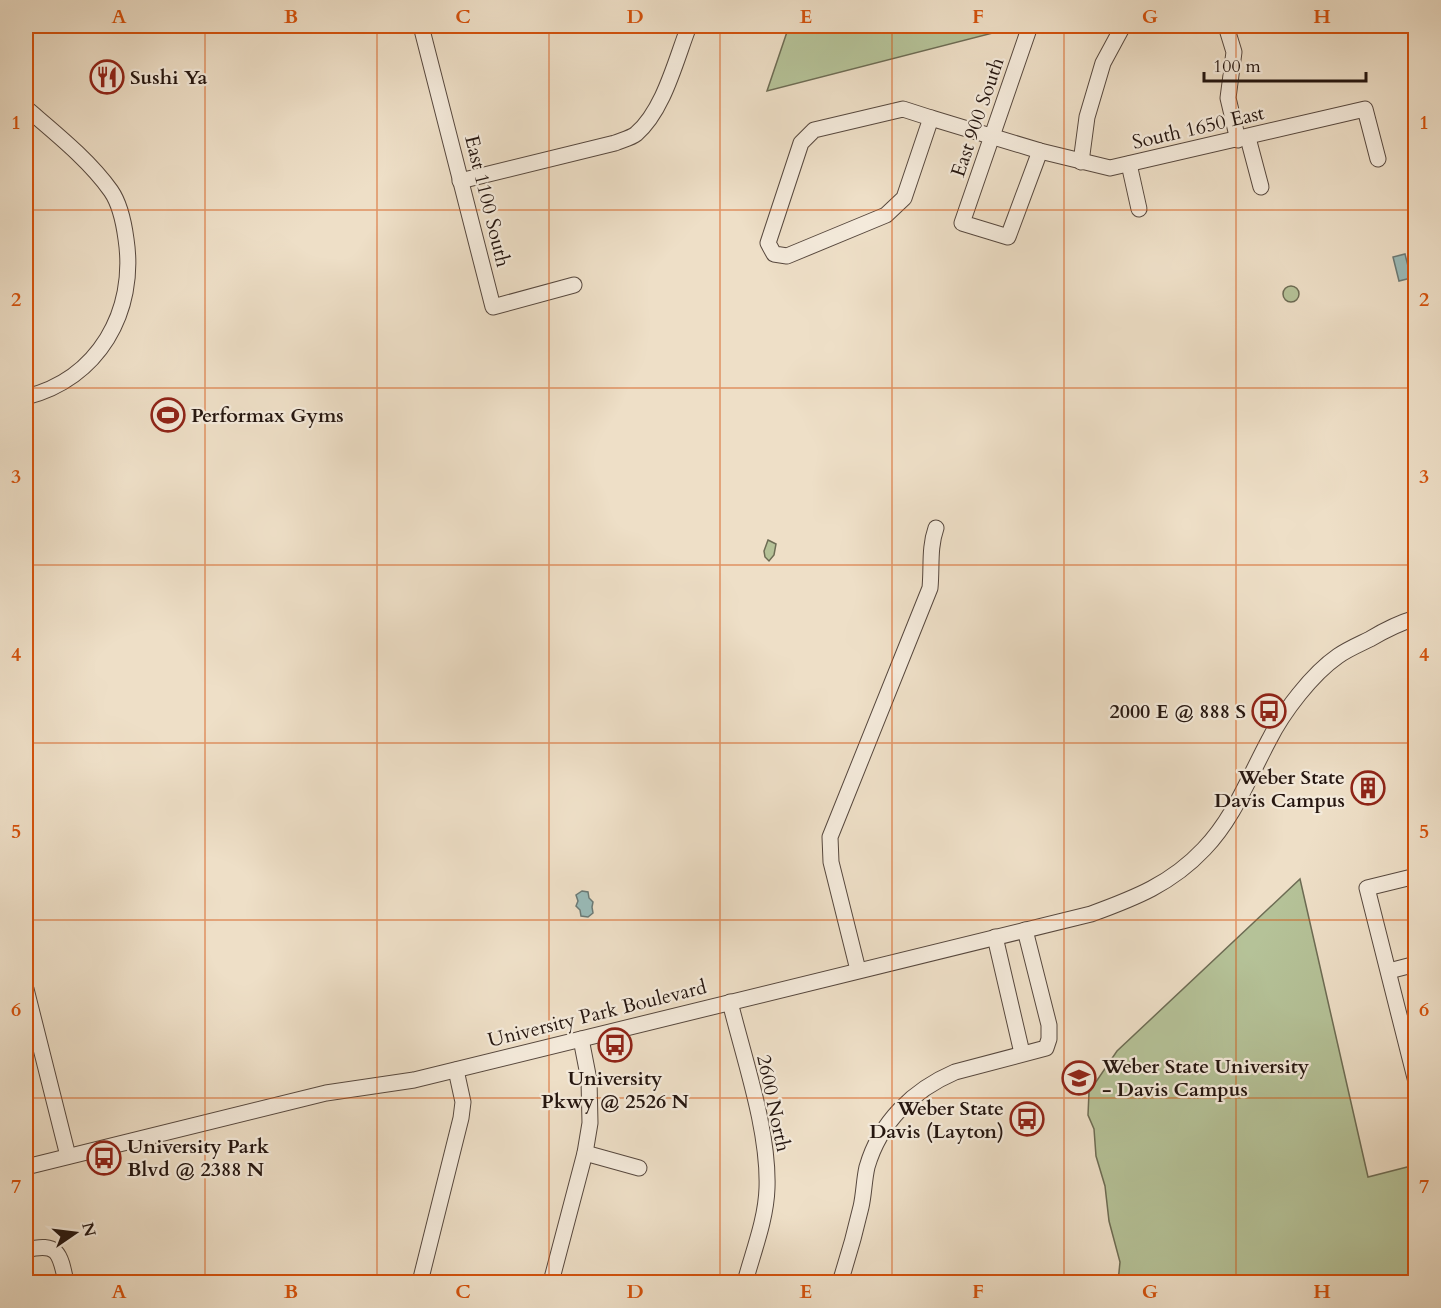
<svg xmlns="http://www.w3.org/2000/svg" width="1441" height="1308" font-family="Cardo,serif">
  <rect width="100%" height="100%" fill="#eedfc7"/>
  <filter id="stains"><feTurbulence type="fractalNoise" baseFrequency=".00333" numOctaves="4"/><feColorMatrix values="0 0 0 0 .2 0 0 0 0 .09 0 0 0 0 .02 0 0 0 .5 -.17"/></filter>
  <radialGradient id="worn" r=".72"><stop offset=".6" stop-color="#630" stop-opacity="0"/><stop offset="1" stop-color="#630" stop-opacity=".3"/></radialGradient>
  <!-- green -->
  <g fill="#b5c298" stroke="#6d6c54" stroke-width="1.5">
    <path d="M789,26H1020L767,91Z"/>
    <circle cx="1291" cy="294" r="8"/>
    <path d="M768,540L776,544L774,555L769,561L765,557L764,551Z"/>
    <path d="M1300,879L1368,1177L1415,1165V1282H1118L1120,1262L1109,1221L1105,1186L1096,1156L1094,1129L1088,1115L1089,1092L1117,1051Z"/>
  </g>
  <!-- water -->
  <g fill="#9abcba" stroke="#6b7a76" stroke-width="1.5">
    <path d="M1405,254L1411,278L1399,281L1393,257Z"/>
    <path d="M582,891L588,892L589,898L593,902L592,907L593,913L588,917L581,916L580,910L576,906L578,901L576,895Z"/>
  </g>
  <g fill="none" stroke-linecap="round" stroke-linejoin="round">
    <!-- minor casing -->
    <g stroke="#57483e" stroke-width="17">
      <g id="minor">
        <path d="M421,26L493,307L574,285"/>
        <path d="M1030,26L962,223L1008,237L1040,151"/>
        <path d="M1226,26L1234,52L1228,98L1238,140"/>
        <path d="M26,108C55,133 89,160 111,191C120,204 124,224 126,239C137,312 98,379 26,397"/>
        <path d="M903,109L931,118L904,198L886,215L787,256L774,254L768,243L801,143L814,130Z"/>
        <path d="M931,118L1040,151L1110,168L1365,109L1378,159"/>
        <path d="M1248,138L1261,187"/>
        <path d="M1081,162L1087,117L1103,63L1123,26"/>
        <path d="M1129,164L1139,209"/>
        <path d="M460,181L615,143C622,140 631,138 636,134C664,110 676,59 689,26"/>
        <path d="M1416,876L1367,888L1416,1082"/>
        <path d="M995,937L1022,1053"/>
        <path d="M858,970L831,862L830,837L930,588C932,567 929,548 936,528"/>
        <path d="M1389,971L1416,964"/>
        <path d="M26,989L68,1156"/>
        <path d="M730,1002C744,1059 769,1130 767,1188C766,1220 753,1252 745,1282"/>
        <path d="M585,1153L639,1168"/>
        <path d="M26,1167L326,1093L414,1080L1091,914C1135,898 1171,884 1204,849C1234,818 1249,777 1269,740C1283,712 1312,674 1338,656C1348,649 1360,644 1370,639C1385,630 1399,623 1416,618"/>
        <path d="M26,1250C58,1242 60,1253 66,1282"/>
        <path d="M420,1282L461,1118L463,1102L456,1070"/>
        <path d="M551,1282L585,1153L590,1123L589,1080L581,1039"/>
        <path d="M840,1282C848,1258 855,1233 861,1207C864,1194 864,1180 867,1167C880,1122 913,1090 955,1072L1046,1048L1049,1039V1025L1025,930"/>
      </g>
    </g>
    <!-- minor -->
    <use href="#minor" stroke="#f4eadb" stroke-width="15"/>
  </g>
  <!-- grid -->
  <path fill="none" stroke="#d4520c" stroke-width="1.5" stroke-opacity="0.55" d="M205,26V1282M377,26V1282M549,26V1282M720,26V1282M892,26V1282M1064,26V1282M1236,26V1282M26,210H1416M26,388H1416M26,565H1416M26,743H1416M26,920H1416M26,1098H1416"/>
  <!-- icons -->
  <defs>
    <g id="restaurant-ring" transform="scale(1.725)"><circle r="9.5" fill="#f4eadb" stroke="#8f2418" stroke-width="1.5"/><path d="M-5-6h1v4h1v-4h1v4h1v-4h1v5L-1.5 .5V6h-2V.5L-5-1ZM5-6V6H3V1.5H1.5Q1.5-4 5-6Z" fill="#8f2418"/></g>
    <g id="stadium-ring" transform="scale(1.725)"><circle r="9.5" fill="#f4eadb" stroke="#8f2418" stroke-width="1.5"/><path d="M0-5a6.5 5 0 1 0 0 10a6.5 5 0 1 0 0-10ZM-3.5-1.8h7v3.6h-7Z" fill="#8f2418"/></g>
    <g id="bus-ring" transform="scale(1.725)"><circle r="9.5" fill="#f4eadb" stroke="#8f2418" stroke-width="1.5"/><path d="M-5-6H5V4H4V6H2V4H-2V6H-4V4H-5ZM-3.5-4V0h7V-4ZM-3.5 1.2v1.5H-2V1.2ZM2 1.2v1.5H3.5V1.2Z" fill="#8f2418"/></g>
    <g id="building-ring" transform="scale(1.725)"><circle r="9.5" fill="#f4eadb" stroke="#8f2418" stroke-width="1.5"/><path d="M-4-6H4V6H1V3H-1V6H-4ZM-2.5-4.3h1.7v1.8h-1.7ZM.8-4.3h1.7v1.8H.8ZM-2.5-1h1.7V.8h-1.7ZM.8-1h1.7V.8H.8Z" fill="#8f2418"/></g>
    <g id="university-ring" transform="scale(1.725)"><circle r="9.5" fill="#f4eadb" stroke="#8f2418" stroke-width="1.5"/><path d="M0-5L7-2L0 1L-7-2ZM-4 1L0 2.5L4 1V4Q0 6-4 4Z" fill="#8f2418"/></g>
  </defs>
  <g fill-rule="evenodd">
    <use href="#restaurant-ring" x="107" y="77"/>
    <use href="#stadium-ring" x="168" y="415"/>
    <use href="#bus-ring" x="1269" y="711"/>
    <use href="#building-ring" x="1368" y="788"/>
    <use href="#bus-ring" x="615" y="1045"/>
    <use href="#university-ring" x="1079" y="1078"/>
    <use href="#bus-ring" x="1027" y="1119"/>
    <use href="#bus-ring" x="104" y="1158"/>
  </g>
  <g text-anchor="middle" stroke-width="4.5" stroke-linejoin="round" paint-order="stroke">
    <!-- poi labels -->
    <g font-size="20" font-weight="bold" fill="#251610" stroke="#f4eadb" text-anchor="start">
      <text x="130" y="84">Sushi Ya</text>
      <text x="191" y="422">Performax Gyms</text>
      <text x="1246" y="718" text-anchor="end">2000 E @ 888 S</text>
      <text x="1345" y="784" text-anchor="end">Weber State<tspan x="1345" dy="23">Davis Campus</tspan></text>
      <text x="1102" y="1073">Weber State University<tspan x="1102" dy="23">- Davis Campus</tspan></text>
      <text x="615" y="1085" text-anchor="middle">University<tspan x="615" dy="23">Pkwy @ 2526 N</tspan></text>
      <text x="1004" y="1115" text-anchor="end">Weber State<tspan x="1004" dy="23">Davis (Layton)</tspan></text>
      <text x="127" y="1153">University Park<tspan x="127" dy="23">Blvd @ 2388 N</tspan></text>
    </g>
    <!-- street labels -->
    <g font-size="20" fill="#251610" stroke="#f4eadb">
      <text transform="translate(977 117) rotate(-71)" y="7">East 900 South</text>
      <text transform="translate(1198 127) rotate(-13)" y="7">South 1650 East</text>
      <text transform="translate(488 201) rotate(76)" y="7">East 1100 South</text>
      <text transform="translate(597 1013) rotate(-14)" y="7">University Park Boulevard</text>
      <text transform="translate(774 1103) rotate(78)" y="7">2600 North</text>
    </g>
  </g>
  <!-- margin -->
  <rect width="1441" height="1308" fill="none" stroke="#eedfc7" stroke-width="66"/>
  <!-- north arrow -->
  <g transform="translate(75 1233) rotate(76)" stroke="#f4eadb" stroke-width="4.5" paint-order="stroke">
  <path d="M0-4.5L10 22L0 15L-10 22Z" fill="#251610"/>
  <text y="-9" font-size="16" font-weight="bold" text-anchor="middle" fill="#251610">N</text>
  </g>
  <!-- scale -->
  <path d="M1204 72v9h162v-9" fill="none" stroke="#251610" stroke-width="3"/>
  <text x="1213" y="72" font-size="18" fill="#251610" stroke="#f4eadb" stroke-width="4.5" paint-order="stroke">100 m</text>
  <rect x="33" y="33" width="1375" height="1242" fill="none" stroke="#d4520c" stroke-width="2"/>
  <g font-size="20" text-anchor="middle" font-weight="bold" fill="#d4520c">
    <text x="119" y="23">A</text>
    <text x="291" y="23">B</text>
    <text x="463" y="23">C</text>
    <text x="635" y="23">D</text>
    <text x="806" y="23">E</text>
    <text x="978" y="23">F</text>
    <text x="1150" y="23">G</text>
    <text x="1322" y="23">H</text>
    <text x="16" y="129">1</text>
    <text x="1424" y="129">1</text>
    <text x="16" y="306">2</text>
    <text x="1424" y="306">2</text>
    <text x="16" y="483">3</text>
    <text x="1424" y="483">3</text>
    <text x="16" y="661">4</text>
    <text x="1424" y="661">4</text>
    <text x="16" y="838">5</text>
    <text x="1424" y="838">5</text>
    <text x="16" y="1016">6</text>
    <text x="1424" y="1016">6</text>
    <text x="16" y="1193">7</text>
    <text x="1424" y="1193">7</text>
    <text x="119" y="1298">A</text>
    <text x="291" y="1298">B</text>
    <text x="463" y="1298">C</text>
    <text x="635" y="1298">D</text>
    <text x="806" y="1298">E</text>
    <text x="978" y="1298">F</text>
    <text x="1150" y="1298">G</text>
    <text x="1322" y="1298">H</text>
  </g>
  <rect width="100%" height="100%" filter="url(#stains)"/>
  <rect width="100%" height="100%" fill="url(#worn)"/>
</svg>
